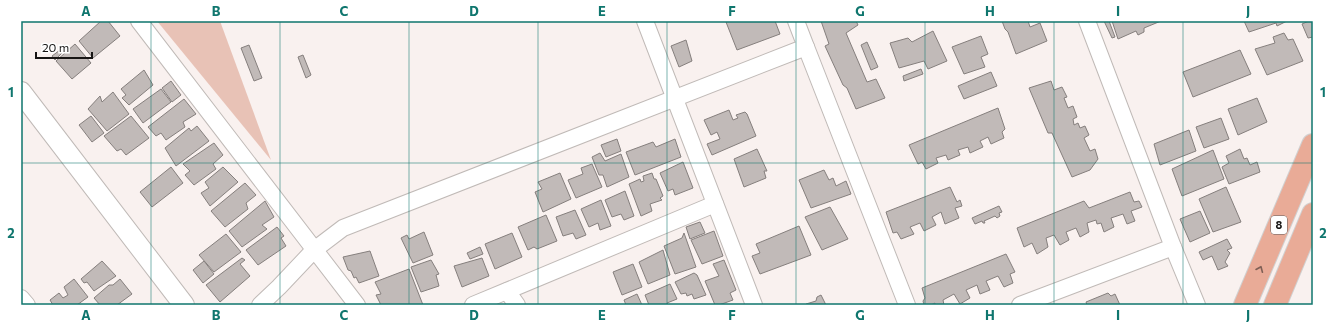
<svg xmlns="http://www.w3.org/2000/svg" width="1334" height="326" font-family="Commissioner,sans-serif">
  <rect width="100%" height="100%" fill="#f9f1ef"/>
  <!-- green -->
  <path fill="#e8c2b6" d="M157,21H220L271,160Z"/>
  <!-- building -->
  <g fill="#c1bab8" stroke="#857f7d">
    <path d="M101,21H108L120,36L93,58L79,41Z"/>
    <path d="M729,21H775L780,34L737,50L726,22Z"/>
    <path d="M821,21H856L858,25L846,33L867,82L876,79L885,98L856,109L847,88L843,85L825,46L829,44Z"/>
    <path d="M1002,21H1028L1030,27L1040,23L1047,41L1016,54L1008,32L1005,29Z"/>
    <path d="M1104,21H1109L1115,37L1112,38Z"/>
    <path d="M1112,21H1161L1144,28V32L1138,35L1136,31L1118,39Z"/>
    <path d="M1244,21H1287L1277,26L1276,23L1249,32Z"/>
    <path d="M1309,21H1313V37L1308,38L1302,24Z"/>
    <path d="M933,31L947,61L928,69L924,61L899,68L890,43L908,38L912,42Z"/>
    <path d="M1284,33L1288,40L1293,39L1303,61L1267,75L1255,49L1275,43L1273,37Z"/>
    <path d="M981,36L988,54L981,57L985,67L964,74L952,47Z"/>
    <path d="M686,40L692,61L679,67L671,46Z"/>
    <path d="M867,42L878,67L871,70L861,45Z"/>
    <path d="M75,44L91,63L72,79L56,61Z"/>
    <path d="M249,45L262,78L254,81L241,48Z"/>
    <path d="M60,50L62,53L55,60L52,56Z"/>
    <path d="M1240,50L1251,74L1193,97L1183,72Z"/>
    <path d="M303,55L311,75L306,78L298,57Z"/>
    <path d="M921,69L923,74L904,81L903,76Z"/>
    <path d="M144,70L153,85L129,105L122,98L126,95L121,89Z"/>
    <path d="M991,72L997,86L964,99L958,86Z"/>
    <path d="M171,81L181,95L172,102L162,88Z"/>
    <path d="M1051,81L1054,90L1062,87L1067,97L1064,98L1068,108L1073,106L1077,117L1073,119L1074,125L1078,123L1080,128L1085,126L1089,135L1084,138L1090,151L1095,149L1098,159L1090,170L1072,177L1052,133H1048L1029,88Z"/>
    <path d="M161,89L171,102L143,123L133,109Z"/>
    <path d="M113,92L129,114L107,131L88,109L100,96L102,102Z"/>
    <path d="M1257,98L1267,122L1238,135L1228,109Z"/>
    <path d="M184,99L196,114L183,122L185,127L166,140L161,133L156,136L148,127Z"/>
    <path d="M998,108L1005,129L1002,132L1004,138L991,144L988,137L980,141L983,147L970,153L968,147L958,150L960,155L948,160L946,155L936,158L938,163L926,169L922,162L918,164L909,145Z"/>
    <path d="M729,110L733,120L738,118L736,115L745,112L747,114L756,136L712,155L707,144L720,139L717,132L711,135L704,120Z"/>
    <path d="M91,116L104,133L92,142L79,125Z"/>
    <path d="M131,116L149,138L126,155L121,149L117,151L104,136Z"/>
    <path d="M1221,118L1229,139L1204,148L1196,127Z"/>
    <path d="M197,126L209,141L176,166L165,148L189,128L191,131Z"/>
    <path d="M1189,130L1196,151L1160,165L1154,144Z"/>
    <path d="M617,139L621,151L606,157L601,145Z"/>
    <path d="M675,139L681,157L635,175L626,152L653,142L656,147Z"/>
    <path d="M214,143L223,155L213,164L216,169L194,185L185,175L190,171L183,164Z"/>
    <path d="M757,149L767,171H764L766,178L744,187L734,159Z"/>
    <path d="M1240,149L1244,159L1247,158L1250,165L1257,162L1260,172L1229,184L1222,167L1229,163L1226,156Z"/>
    <path d="M1213,150L1224,179L1182,196L1172,169Z"/>
    <path d="M600,153L605,161L621,154L629,177L607,187L603,175H599L592,157Z"/>
    <path d="M683,162L693,188L675,195L673,189L668,191L660,173Z"/>
    <path d="M592,164L602,187L576,198L568,180L583,174L581,168Z"/>
    <path d="M171,167L183,183L152,207L140,192Z"/>
    <path d="M223,167L238,182L210,206L201,193L209,188L205,182Z"/>
    <path d="M824,170L829,180L833,178L836,186L846,181L851,194L811,208L799,180Z"/>
    <path d="M560,173L571,199L543,212L535,192L542,189L538,182Z"/>
    <path d="M652,173L654,179H656L663,196L660,198L662,200L650,204L652,211L641,216L629,184L640,179L641,182L644,181L643,176Z"/>
    <path d="M245,183L256,195L246,203L248,209L225,227L211,211Z"/>
    <path d="M950,187L957,202L960,200L962,206L955,208L959,218L945,224L941,212L932,217L936,225L924,231L920,223L910,227L914,234L901,239L897,232L893,233L886,212Z"/>
    <path d="M1226,187L1241,222L1213,232L1199,199Z"/>
    <path d="M625,191L634,216L624,220L621,214L612,217L605,200Z"/>
    <path d="M1130,192L1134,202L1139,201L1142,207L1131,211L1135,221L1127,224L1123,214L1111,218L1114,227L1104,232L1101,223L1097,224L1096,220L1087,223L1089,232L1080,237L1076,228L1066,232L1069,240L1060,245L1054,235L1046,238L1048,247L1037,254L1032,243L1024,247L1017,228L1084,201L1089,208Z"/>
    <path d="M601,200L611,226L600,230L598,223L589,227L581,209Z"/>
    <path d="M265,201L274,217L262,225L267,229L242,247L229,231Z"/>
    <path d="M999,206L1002,212L999,213L1000,216L997,218L995,216L984,221L985,223H983L982,221L975,224L972,218Z"/>
    <path d="M830,207L848,239L822,250L805,217Z"/>
    <path d="M575,210L586,235L576,239L573,233L563,236L556,217Z"/>
    <path d="M1200,211L1210,233L1190,242L1180,219Z"/>
    <path d="M546,215L557,241L537,249L534,247L528,250L518,227Z"/>
    <path d="M700,222L705,233L690,239L686,227Z"/>
    <path d="M799,226L811,255L760,274L752,256L760,253L756,244Z"/>
    <path d="M277,227L284,236L281,238L286,246L258,265L246,250Z"/>
    <path d="M714,231L723,256L702,264L691,240Z"/>
    <path d="M424,232L433,255L413,263L401,238L407,235L409,239Z"/>
    <path d="M512,233L522,257L495,269L485,244Z"/>
    <path d="M684,233L696,267L675,274L664,246L682,238Z"/>
    <path d="M226,234L241,252L214,272L199,255Z"/>
    <path d="M1227,239L1232,248L1227,250L1230,253L1225,262L1228,266L1218,270L1212,256L1203,260L1199,252Z"/>
    <path d="M480,247L483,254L470,259L467,253Z"/>
    <path d="M663,250L670,275L648,284L639,262Z"/>
    <path d="M370,251L379,276L359,283L356,277L354,278L351,271L348,270L343,257Z"/>
    <path d="M1006,254L1015,272L1010,274L1013,283L1004,287L998,276L986,281L990,290L980,294L977,285L966,290L970,298L960,304L954,294L943,300L944,305H935V303L931,305H924L923,301L925,298L922,288Z"/>
    <path d="M242,258L245,260L240,264L250,276L220,302L206,285Z"/>
    <path d="M482,258L489,276L462,287L454,266Z"/>
    <path d="M431,260L439,274L436,275L439,286L421,292L411,267Z"/>
    <path d="M724,260L736,290L730,293L733,300L719,305H715L705,281L719,276L713,264Z"/>
    <path d="M102,261L116,276L94,291L87,282L84,283L81,279Z"/>
    <path d="M204,261L214,274L203,283L193,270Z"/>
    <path d="M633,264L642,287L622,295L613,272Z"/>
    <path d="M409,269L423,305H381L376,295L381,294L375,282Z"/>
    <path d="M694,273L697,275L706,295L694,299L692,294L687,296L686,293L681,294L675,282Z"/>
    <path d="M74,279L88,297L77,305H53L50,300L59,293L63,298L68,295L64,287Z"/>
    <path d="M120,279L132,294L117,305H100L94,298L109,285H113Z"/>
    <path d="M670,284L677,299L667,303L668,305H649L645,295Z"/>
    <path d="M1108,293L1111,296L1115,294L1120,305H1087L1086,302Z"/>
    <path d="M637,294L642,305H626L624,300Z"/>
    <path d="M821,295L826,305H806V304L816,301L817,297Z"/>
  </g>
  <g fill="none" stroke-linecap="round" stroke-linejoin="round">
    <!-- minor casing -->
    <g stroke="#c0bab7" stroke-width="18">
      <g id="minor">
        <path d="M139,21L357,305"/>
        <path d="M645,21L754,305"/>
        <path d="M1087,21L1173,247L1197,305"/>
        <path d="M806,47L907,305"/>
        <path d="M507,291L517,305"/>
        <path d="M21,298L27,305"/>
        <path d="M260,305L279,287L314,250L343,228L806,47L796,21"/>
        <path d="M473,305L715,204"/>
        <path d="M1020,305L1173,247"/>
      </g>
    </g>
    <!-- tertiary casing -->
    <g stroke="#c0bab7" stroke-width="22">
      <path id="tertiary" d="M21,92L184,305"/>
    </g>
    <!-- primary casing -->
    <g stroke="#d1d0d0" stroke-width="24">
      <g id="primary">
        <path d="M1245,305L1313,145"/>
        <path d="M1275,305L1313,214"/>
      </g>
    </g>
    <!-- minor -->
    <use href="#minor" stroke="#fff" stroke-width="16"/>
    <!-- tertiary -->
    <use href="#tertiary" stroke="#fff" stroke-width="20"/>
    <!-- primary -->
    <use href="#primary" stroke="#e9ab97" stroke-width="22"/>
  </g>
  <!-- one-way arrows -->
  <defs><path id="oneway-chevron" d="M-2-3.5L2.5 0L-2 3.5" fill="none" stroke-width="1.6" stroke-linecap="round" stroke-linejoin="round"/></defs>
  <use stroke="#806056" href="#oneway-chevron" transform="translate(1260 269) rotate(-67)"/>
  <!-- grid -->
  <path fill="none" stroke="#0f766e" stroke-width="1" stroke-opacity="0.55" d="M151,21V305M280,21V305M409,21V305M538,21V305M667,21V305M796,21V305M925,21V305M1054,21V305M1183,21V305M21,163H1313"/>
  <g text-anchor="middle" stroke-width="3" stroke-linejoin="round" paint-order="stroke">
    <!-- shield labels -->
    <rect fill="#fff" stroke="#5d5b5a" stroke-width="1" x="1271" y="216" width="16" height="18" rx="3"/>
    <g font-size="11" font-weight="bold" fill="#171514">
      <text x="1279" y="229">8</text>
    </g>
  </g>
  <!-- border -->
  <rect width="1334" height="326" fill="none" stroke="#ffffff" stroke-width="44"/>
  <!-- scale -->
  <path d="M36 52v6h56v-6" fill="none" stroke="#171514" stroke-width="2"/>
  <text x="42" y="52" font-size="12" fill="#171514" stroke="#ffffff" stroke-width="3" paint-order="stroke">20 m</text>
  <rect x="22" y="22" width="1290" height="282" fill="none" stroke="#0f766e" stroke-width="1.5"/>
  <g font-size="13" text-anchor="middle" font-weight="bold" fill="#0f766e">
    <text x="86" y="16">A</text>
    <text x="216" y="16">B</text>
    <text x="344" y="16">C</text>
    <text x="474" y="16">D</text>
    <text x="602" y="16">E</text>
    <text x="732" y="16">F</text>
    <text x="860" y="16">G</text>
    <text x="990" y="16">H</text>
    <text x="1118" y="16">I</text>
    <text x="1248" y="16">J</text>
    <text x="11" y="97">1</text>
    <text x="1323" y="97">1</text>
    <text x="11" y="238">2</text>
    <text x="1323" y="238">2</text>
    <text x="86" y="320">A</text>
    <text x="216" y="320">B</text>
    <text x="344" y="320">C</text>
    <text x="474" y="320">D</text>
    <text x="602" y="320">E</text>
    <text x="732" y="320">F</text>
    <text x="860" y="320">G</text>
    <text x="990" y="320">H</text>
    <text x="1118" y="320">I</text>
    <text x="1248" y="320">J</text>
  </g>
</svg>
